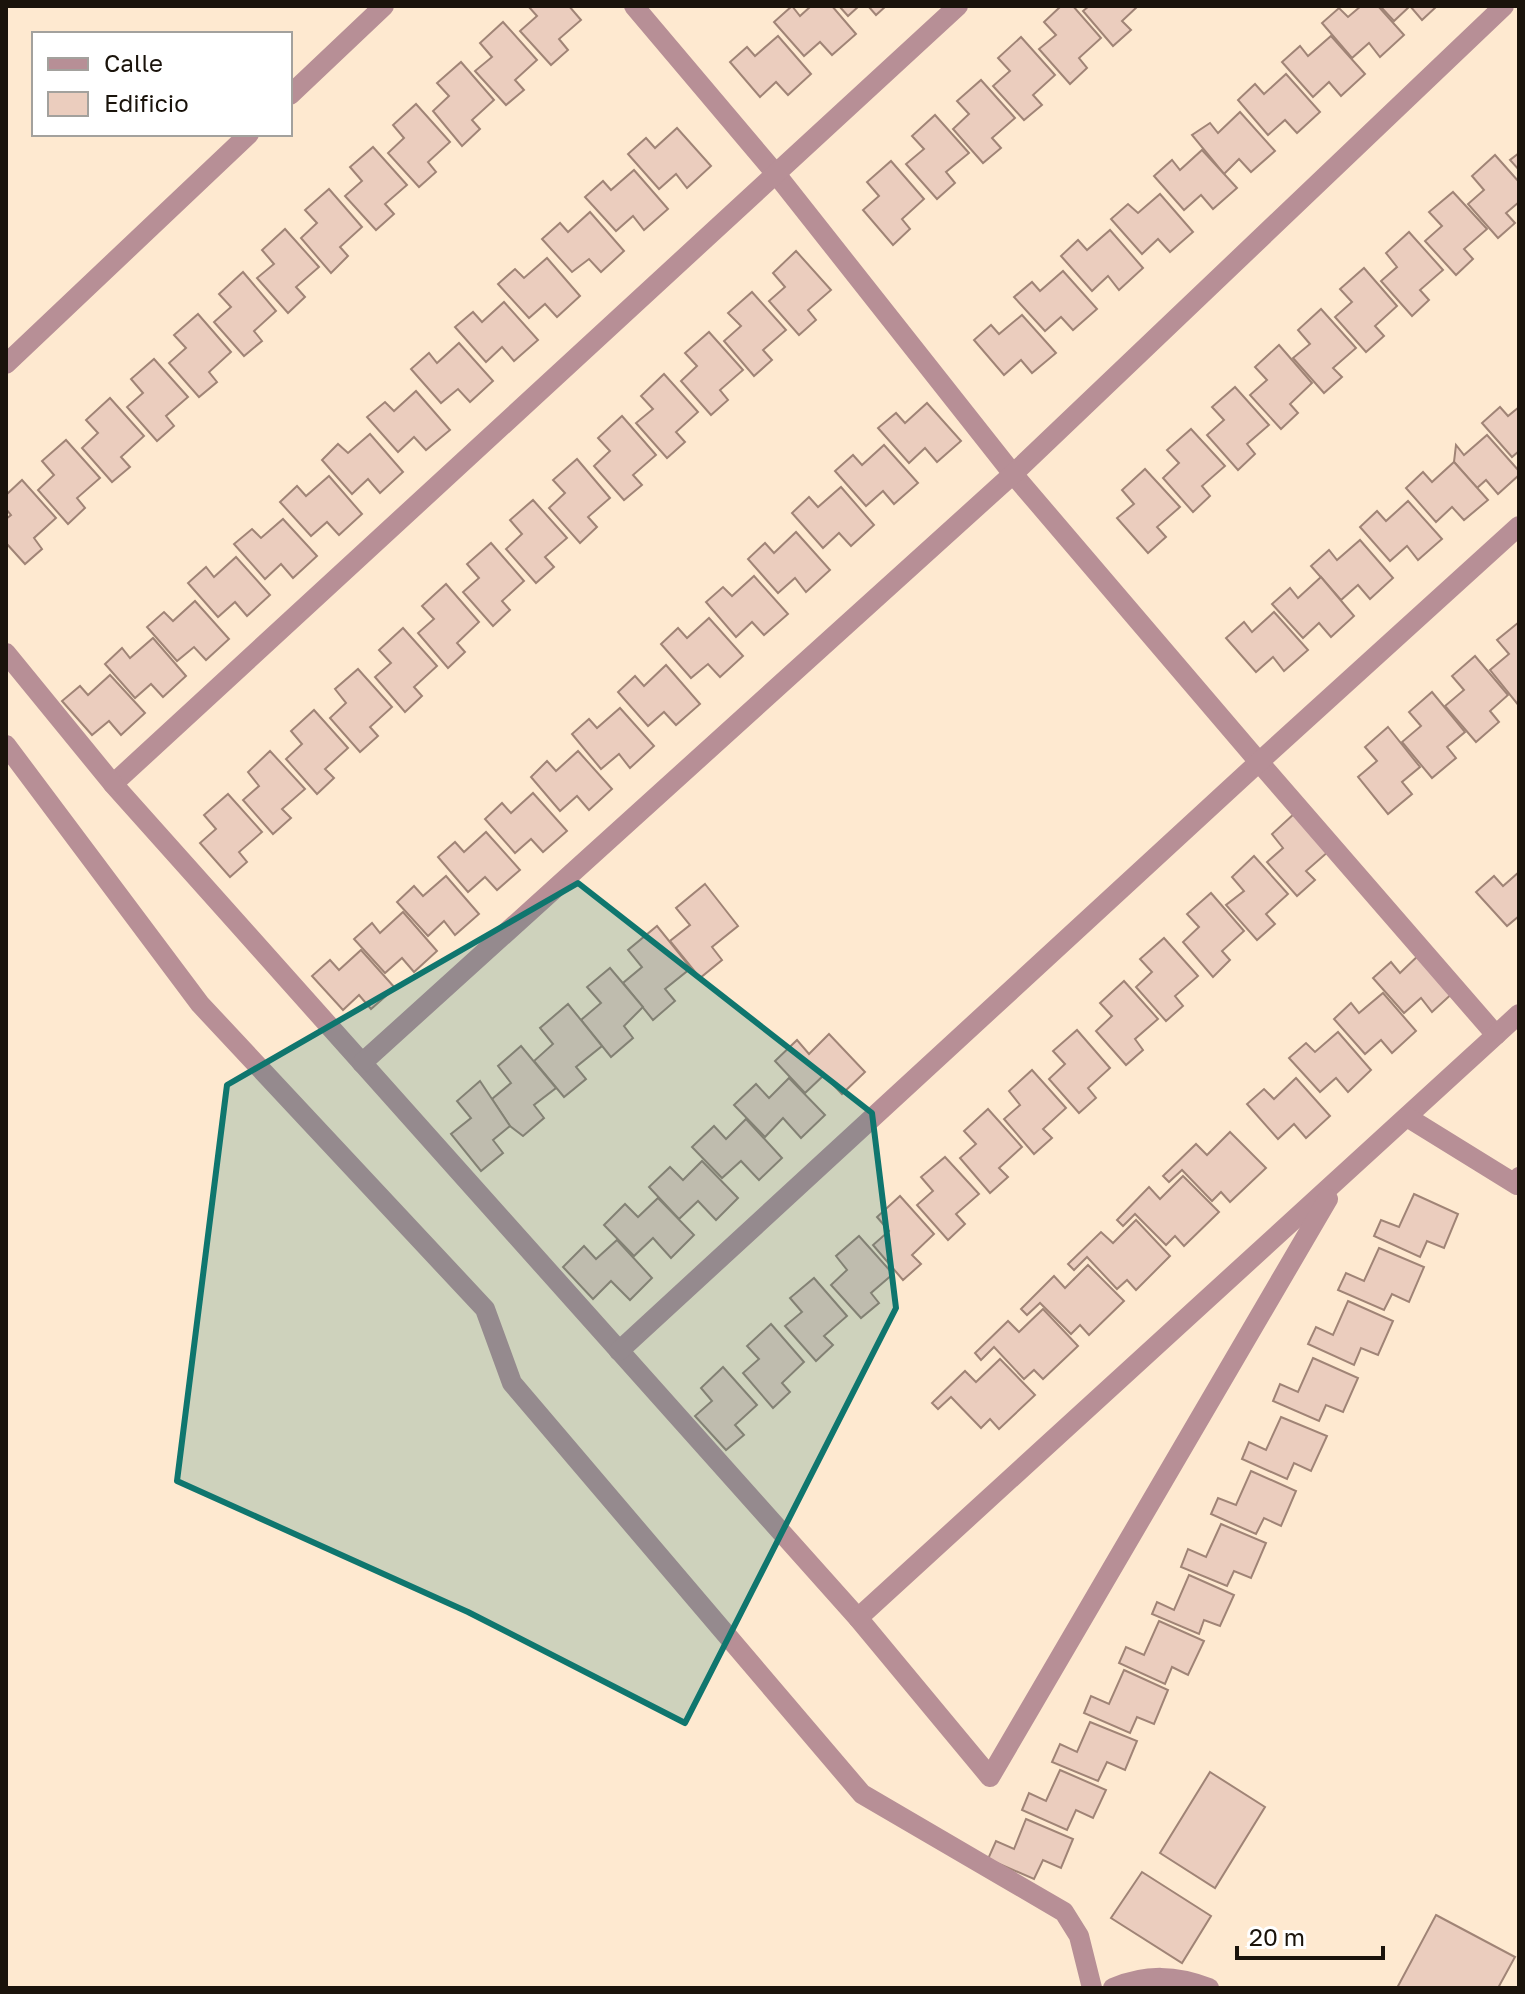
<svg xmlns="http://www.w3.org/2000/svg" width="1525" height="1994" font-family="'Golos Text',sans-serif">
  <rect width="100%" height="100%" fill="#fee9d0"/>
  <!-- building -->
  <g fill="#ebcdbe" stroke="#a08476" stroke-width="2">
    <path d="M528,6H569L581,20L559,39L568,50L551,65L520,31L537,16Z"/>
    <path d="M792,6L800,16L811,6H832L856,34L832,55L820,42L804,56L774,22Z"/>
    <path d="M839,6H859L848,16Z"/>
    <path d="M868,6H886L876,15Z"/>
    <path d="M1061,6H1073L1101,38L1079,58L1087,68L1070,84L1039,49L1056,35L1044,22Z"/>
    <path d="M1089,6H1138L1122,21L1131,30L1113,46L1083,11Z"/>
    <path d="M1361,6H1378L1404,35L1380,57L1369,43L1352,58L1322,23L1339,8L1348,17Z"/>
    <path d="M1380,6H1410L1394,21Z"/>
    <path d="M1410,6H1437L1422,20Z"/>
    <path d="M503,22L537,60L515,80L524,90L506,105L475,71L492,57L480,43Z"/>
    <path d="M778,36L811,74L788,95L776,82L760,97L730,62L747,47L755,56Z"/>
    <path d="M1331,36L1365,74L1341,96L1329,82L1313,97L1282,62L1300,46L1308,56Z"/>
    <path d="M1021,37L1055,75L1033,95L1042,105L1024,120L993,86L1010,71L998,58Z"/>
    <path d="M461,62L494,100L472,120L480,129L462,146L433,111L449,96L437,83Z"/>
    <path d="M1286,74L1320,112L1297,133L1285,120L1268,135L1238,100L1255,84L1264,94Z"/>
    <path d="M981,80L1015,118L992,138L1001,148L983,163L953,129L969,114L957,101Z"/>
    <path d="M416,104L450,142L428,162L436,172L419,187L388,153L404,138L393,125Z"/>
    <path d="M1240,112L1275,151L1251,172L1239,159L1224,174L1192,135L1210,123L1218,133Z"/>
    <path d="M935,115L969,153L946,172L955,183L937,199L906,164L924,149L912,136Z"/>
    <path d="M677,128L711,166L687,188L676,174L659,189L628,154L646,138L655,148Z"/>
    <path d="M373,147L407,185L385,204L394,214L376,230L345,196L362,181L350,167Z"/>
    <path d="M1202,150L1237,188L1213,209L1201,195L1184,210L1154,176L1172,160L1180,170Z"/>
    <path d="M1519,153V170L1510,160Z"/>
    <path d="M1495,155L1519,182V202L1506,213L1515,223L1498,238L1468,204L1484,190L1472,176Z"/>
    <path d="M891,161L924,199L902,219L910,229L893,245L863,210L879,196L867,182Z"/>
    <path d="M634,170L668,209L644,230L633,216L616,231L585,197L603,181L611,190Z"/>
    <path d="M329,189L362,227L340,247L348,256L331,273L301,238L317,223L305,210Z"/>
    <path d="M1453,192L1487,229L1464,249L1473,259L1456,275L1425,241L1442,226L1429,212Z"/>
    <path d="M1160,194L1193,232L1170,252L1158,239L1142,254L1111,219L1128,204L1138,213Z"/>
    <path d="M590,212L624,251L601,272L589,259L572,272L542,239L560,223L568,232Z"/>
    <path d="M285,229L319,267L296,287L305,297L288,313L257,278L274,264L262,250Z"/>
    <path d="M1110,230L1143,268L1119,290L1108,276L1092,291L1061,256L1078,240L1087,250Z"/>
    <path d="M1409,232L1443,270L1420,290L1429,300L1412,316L1381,281L1397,267L1386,253Z"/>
    <path d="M796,251L831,290L808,310L816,320L799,335L769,301L785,287L773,273Z"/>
    <path d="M547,258L580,296L557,317L545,304L529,318L498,284L515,269L524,278Z"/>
    <path d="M1364,268L1397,306L1375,326L1384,336L1366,352L1335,317L1352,302L1340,289Z"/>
    <path d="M1063,271L1097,309L1073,330L1061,317L1045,331L1014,297L1032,282L1040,291Z"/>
    <path d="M243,272L276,311L254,331L262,341L244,356L214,322L231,307L219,294Z"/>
    <path d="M752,292L786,330L763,350L772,360L754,376L724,341L741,326L728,313Z"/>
    <path d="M504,302L538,340L514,361L502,347L486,362L455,327L473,312L482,322Z"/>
    <path d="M1321,309L1356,348L1333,368L1342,377L1324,393L1293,358L1310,344L1298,330Z"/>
    <path d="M198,314L231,352L209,372L217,382L199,397L169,363L186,348L174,335Z"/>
    <path d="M1022,315L1056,353L1032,373L1021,360L1004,375L974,340L991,325L999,334Z"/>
    <path d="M709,332L743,370L720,390L728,400L711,415L681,381L697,366L685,353Z"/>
    <path d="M459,343L493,381L470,402L458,389L441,403L411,369L429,353L437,363Z"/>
    <path d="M1279,345L1312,383L1290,404L1298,413L1281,429L1250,395L1267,380L1255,367Z"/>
    <path d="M154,359L188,397L166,416L174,426L157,441L127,407L143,393L131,379Z"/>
    <path d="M664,374L698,412L676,432L685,442L667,458L636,423L653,409L641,396Z"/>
    <path d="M1235,387L1269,425L1247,444L1255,454L1238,470L1207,435L1224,420L1212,407Z"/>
    <path d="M416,391L450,430L426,450L414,437L398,452L367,417L385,402L394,411Z"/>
    <path d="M110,398L144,436L121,457L130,467L112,482L82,448L98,433L86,420Z"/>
    <path d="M927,403L961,441L937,462L925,448L909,463L878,428L896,413L905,423Z"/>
    <path d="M1500,407L1508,416L1519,407V451L1512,457L1482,423Z"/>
    <path d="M622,416L656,455L633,475L642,485L624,500L594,466L610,451L598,438Z"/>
    <path d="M1191,429L1225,466L1202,486L1210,496L1193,512L1163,478L1179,463L1167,450Z"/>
    <path d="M370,434L403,472L380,493L368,479L352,494L322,460L338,444L348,453Z"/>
    <path d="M1487,435L1519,471V475L1498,494L1486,480L1477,488L1454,462L1456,445L1464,455Z"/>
    <path d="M66,440L100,478L77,498L85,508L68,524L38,490L54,475L42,461Z"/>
    <path d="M884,445L918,483L894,504L883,491L866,506L835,471L853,455L862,465Z"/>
    <path d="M577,459L610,498L588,517L597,527L580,543L549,508L565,493L553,480Z"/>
    <path d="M1454,462L1488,500L1464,520L1452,507L1436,522L1406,488L1423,472L1432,482Z"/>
    <path d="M1145,469L1180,507L1157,527L1166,537L1148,553L1117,518L1134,504L1122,490Z"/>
    <path d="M329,476L362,514L339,535L327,522L311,536L280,502L297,486L306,496Z"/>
    <path d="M22,480L56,518L34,538L42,549L25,564L6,543V519L11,515L6,509V495Z"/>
    <path d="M841,487L874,525L851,546L839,533L823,548L792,513L809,497L818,507Z"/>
    <path d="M533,500L567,538L545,557L554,567L536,583L506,549L522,534L510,520Z"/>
    <path d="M1408,501L1442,539L1418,560L1407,546L1390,561L1360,527L1377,511L1386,521Z"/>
    <path d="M283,519L317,556L293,578L281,564L265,579L234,544L252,529L261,538Z"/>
    <path d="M796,532L830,570L806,592L795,578L778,593L748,559L765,543L774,553Z"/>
    <path d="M1360,540L1393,578L1370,599L1358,585L1341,600L1311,566L1329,550L1337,560Z"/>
    <path d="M491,543L524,581L502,601L510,610L493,626L463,592L479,578L467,564Z"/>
    <path d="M236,557L270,595L247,616L235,602L218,617L188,583L206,567L214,577Z"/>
    <path d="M754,576L788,614L764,635L752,622L736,637L706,602L723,587L732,596Z"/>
    <path d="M1321,577L1354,616L1331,637L1319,623L1303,638L1272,604L1290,588L1298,598Z"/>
    <path d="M446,584L479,622L457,643L465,652L448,668L418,633L434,619L422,606Z"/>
    <path d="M195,601L229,639L206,660L194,647L177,661L147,627L164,612L173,621Z"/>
    <path d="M1274,612L1308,650L1284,671L1273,657L1256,672L1226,638L1244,622L1252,632Z"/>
    <path d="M709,618L743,656L720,677L708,664L691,678L661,644L678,628L687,638Z"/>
    <path d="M1519,622V706L1490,670L1509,654L1497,640Z"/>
    <path d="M403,628L437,666L414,687L422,696L405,712L375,677L391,663L379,650Z"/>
    <path d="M153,638L186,676L163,697L151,684L135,698L105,664L122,648L130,658Z"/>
    <path d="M1475,656L1508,695L1490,711L1499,722L1476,742L1445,706L1464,690L1452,676Z"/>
    <path d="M666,665L700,704L676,725L664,712L648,726L618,692L635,676L644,686Z"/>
    <path d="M358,669L392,707L370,727L378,736L360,752L330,718L346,703L335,689Z"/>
    <path d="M110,675L145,713L121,735L109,721L92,735L62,701L80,686L88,695Z"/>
    <path d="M1432,692L1465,732L1447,747L1456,758L1432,778L1402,742L1421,726L1409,712Z"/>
    <path d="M620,708L654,746L630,768L619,754L601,769L572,734L589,719L597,728Z"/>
    <path d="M314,710L348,748L325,769L334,778L317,794L286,759L302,744L291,731Z"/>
    <path d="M1388,727L1420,767L1402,782L1412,794L1388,814L1358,777L1377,761L1365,747Z"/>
    <path d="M270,751L305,789L282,809L291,818L273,834L243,800L259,786L248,772Z"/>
    <path d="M578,751L612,789L589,810L577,796L560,811L531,777L547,761L556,771Z"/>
    <path d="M533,793L567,831L543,852L531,839L515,853L485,819L502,803L511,813Z"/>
    <path d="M228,794L262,832L239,852L247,862L230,877L200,843L216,829L204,815Z"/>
    <path d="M1295,813L1329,851L1306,871L1315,880L1297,896L1267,862L1283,848L1272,834Z"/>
    <path d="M486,832L520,870L497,890L485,877L468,892L438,857L455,842L464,852Z"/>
    <path d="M1254,856L1288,894L1266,914L1275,924L1257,940L1226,905L1244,891L1232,877Z"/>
    <path d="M1519,872V916L1507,926L1476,892L1494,876L1503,886Z"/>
    <path d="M446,876L479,914L455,935L444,921L428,936L397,902L414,886L423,896Z"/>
    <path d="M705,884L738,926L712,947L722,960L700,978L670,941L690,925L676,908Z"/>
    <path d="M1211,893L1244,931L1222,951L1230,960L1213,977L1183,942L1199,927L1187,914Z"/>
    <path d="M403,912L437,951L414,972L402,958L385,973L354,939L372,923L380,933Z"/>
    <path d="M657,926L691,968L665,989L675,1001L653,1020L623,983L642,967L628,950Z"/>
    <path d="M1164,938L1198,976L1175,996L1183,1006L1166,1021L1136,987L1152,972L1140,959Z"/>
    <path d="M361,950L395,988L371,1009L359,995L343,1010L312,976L330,960L339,970Z"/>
    <path d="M1422,952L1456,990L1432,1012L1421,998L1404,1013L1373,978L1391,962L1400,973Z"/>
    <path d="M610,968L643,1007L624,1026L633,1038L611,1057L581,1020L601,1003L587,987Z"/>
    <path d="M1124,981L1158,1019L1135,1039L1143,1050L1126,1065L1096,1031L1112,1016L1100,1003Z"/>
    <path d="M1383,993L1416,1031L1392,1053L1381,1040L1365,1054L1334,1019L1351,1003L1359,1013Z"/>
    <path d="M568,1004L602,1046L576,1067L586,1079L564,1097L534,1061L553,1044L540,1028Z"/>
    <path d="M1077,1030L1110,1068L1088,1088L1096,1098L1079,1113L1049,1079L1065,1064L1053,1051Z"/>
    <path d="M1338,1032L1371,1070L1348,1092L1336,1078L1320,1092L1289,1058L1306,1043L1315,1052Z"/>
    <path d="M829,1034L865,1072L842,1094L824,1075L805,1093L775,1061L797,1040L809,1054Z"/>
    <path d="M521,1046L556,1088L534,1105L544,1118L523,1136L510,1126L492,1099L511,1083L498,1066Z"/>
    <path d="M1032,1070L1066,1108L1043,1129L1052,1138L1034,1154L1004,1119L1020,1105L1009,1091Z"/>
    <path d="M789,1078L825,1115L801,1138L783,1118L765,1137L734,1105L756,1084L769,1098Z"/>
    <path d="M1296,1078L1330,1116L1306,1138L1294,1124L1278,1139L1247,1104L1264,1089L1274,1099Z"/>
    <path d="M480,1081L510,1126L493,1140L503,1153L481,1171L451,1134L471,1118L457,1101Z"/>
    <path d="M988,1109L1022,1147L999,1168L1008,1177L990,1193L960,1158L976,1144L964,1131Z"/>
    <path d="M746,1119L782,1158L759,1180L741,1161L722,1178L692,1147L714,1126L726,1139Z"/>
    <path d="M1230,1132L1266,1168L1230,1202L1221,1192L1212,1201L1182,1170L1169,1182L1163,1176L1196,1144L1207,1155Z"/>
    <path d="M945,1157L979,1194L956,1214L965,1224L948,1240L917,1205L933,1191L921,1177Z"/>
    <path d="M702,1161L738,1198L716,1220L698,1201L679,1219L649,1187L670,1167L683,1180Z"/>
    <path d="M1183,1176L1219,1212L1184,1246L1175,1236L1166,1245L1135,1214L1123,1226L1117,1220L1149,1187L1160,1199Z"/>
    <path d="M1414,1194L1458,1214L1444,1248L1427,1241L1420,1257L1374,1236L1381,1220L1399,1227Z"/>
    <path d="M900,1196L934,1234L912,1255L921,1264L903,1280L873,1245L889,1231L877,1217Z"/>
    <path d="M658,1198L694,1235L671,1258L653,1238L634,1256L604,1225L625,1204L638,1217Z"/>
    <path d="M1136,1220L1170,1256L1136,1290L1127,1280L1117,1289L1087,1257L1074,1270L1068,1264L1101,1232L1113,1243Z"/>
    <path d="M859,1236L893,1274L871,1293L879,1303L861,1318L831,1285L847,1270L836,1256Z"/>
    <path d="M617,1240L652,1278L630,1300L611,1281L593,1299L563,1267L584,1246L596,1259Z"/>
    <path d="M1379,1248L1424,1267L1409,1302L1392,1294L1384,1310L1338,1290L1346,1273L1364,1281Z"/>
    <path d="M1088,1265L1124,1301L1089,1335L1080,1325L1071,1334L1040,1303L1027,1315L1021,1309L1054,1276L1065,1288Z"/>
    <path d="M814,1278L847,1316L824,1336L833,1345L816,1361L785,1326L802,1312L790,1298Z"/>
    <path d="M1348,1301L1393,1321L1378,1355L1361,1348L1354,1365L1308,1344L1316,1327L1333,1335Z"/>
    <path d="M1043,1309L1078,1346L1043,1379L1034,1370L1024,1379L994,1347L981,1360L975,1353L1008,1321L1019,1332Z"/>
    <path d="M771,1324L804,1362L782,1383L790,1392L773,1408L743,1373L759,1359L747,1346Z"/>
    <path d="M1313,1358L1358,1378L1343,1412L1326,1405L1319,1421L1273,1401L1280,1384L1298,1392Z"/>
    <path d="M1000,1359L1035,1395L999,1429L990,1419L981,1428L951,1397L938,1409L932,1403L965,1371L976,1382Z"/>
    <path d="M723,1367L757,1405L735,1425L744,1435L726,1450L695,1416L712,1401L701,1388Z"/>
    <path d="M1281,1417L1327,1436L1311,1471L1294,1463L1287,1479L1242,1459L1249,1442L1266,1450Z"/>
    <path d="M1251,1471L1296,1491L1281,1526L1264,1518L1256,1534L1211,1514L1218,1498L1236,1505Z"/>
    <path d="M1221,1524L1266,1543L1251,1578L1234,1571L1227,1586L1181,1567L1188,1549L1206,1557Z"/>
    <path d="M1189,1575L1234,1595L1220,1626L1204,1620L1199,1634L1152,1614L1157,1602L1174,1610Z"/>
    <path d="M1159,1621L1204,1641L1188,1675L1172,1667L1165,1684L1119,1663L1126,1647L1144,1655Z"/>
    <path d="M1124,1670L1168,1690L1154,1724L1137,1717L1130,1733L1084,1713L1091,1696L1109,1704Z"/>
    <path d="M1090,1722L1137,1741L1125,1770L1107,1762L1098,1781L1052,1762L1060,1744L1077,1752Z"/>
    <path d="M1060,1770L1106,1790L1093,1818L1076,1810L1067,1830L1022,1810L1029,1793L1046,1801Z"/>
    <path d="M1210,1772L1265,1807L1215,1888L1160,1853Z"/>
    <path d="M1026,1819L1073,1839L1061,1868L1043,1860L1034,1879L988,1859L996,1841L1014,1849Z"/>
    <path d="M1142,1872L1211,1916L1182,1963L1111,1918Z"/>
    <path d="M1436,1915L1515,1957L1498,1988H1397Z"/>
  </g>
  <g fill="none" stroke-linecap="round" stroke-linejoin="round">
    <!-- minor -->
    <g stroke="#b78f96" stroke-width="20">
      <path d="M634,6L776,174L1013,474L1259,762L1496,1035"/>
      <path d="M958,6L113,784L858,1618L1519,1014"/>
      <path d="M290,95L384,6"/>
      <path d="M6,364L249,134"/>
      <path d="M6,653L113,784"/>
      <path d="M6,745L200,1004L485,1309L512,1383L862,1794L1064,1912L1079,1936L1092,1988"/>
      <path d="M362,1063L1013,474L1504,6"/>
      <path d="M1407,1117L1517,1185L1519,1177"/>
      <path d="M619,1351L1259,762L1519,526"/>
      <path d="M858,1618L990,1777L1328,1199"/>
      <path d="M1113,1988C1146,1974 1176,1975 1209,1988"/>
    </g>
  </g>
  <!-- marked area -->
  <path fill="#0f766e" fill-opacity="0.2" stroke="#0f766e" stroke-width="6" stroke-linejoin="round" d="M578,883L872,1113L896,1308L685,1723L468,1612L177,1481L227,1085Z"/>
  <!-- border -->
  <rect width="1525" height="1994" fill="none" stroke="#1a130b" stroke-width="16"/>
  <!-- legend -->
  <rect x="32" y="32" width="260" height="104" fill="#ffffff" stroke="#a3a19d" stroke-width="2"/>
  <rect x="48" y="58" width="40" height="12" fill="#b78f96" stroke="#a3a19d" stroke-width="2"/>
  <text x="104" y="72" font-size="24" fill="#1a130b">Calle</text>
  <rect x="48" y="92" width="40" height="24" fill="#ebcdbe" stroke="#a3a19d" stroke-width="2"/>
  <text x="104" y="112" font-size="24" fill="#1a130b">Edificio</text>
  <!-- scale -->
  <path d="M1237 1946v12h146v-12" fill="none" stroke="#1a130b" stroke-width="4"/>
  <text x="1249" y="1946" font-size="24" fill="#1a130b" stroke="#ffffff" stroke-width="6" paint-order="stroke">20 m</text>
</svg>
